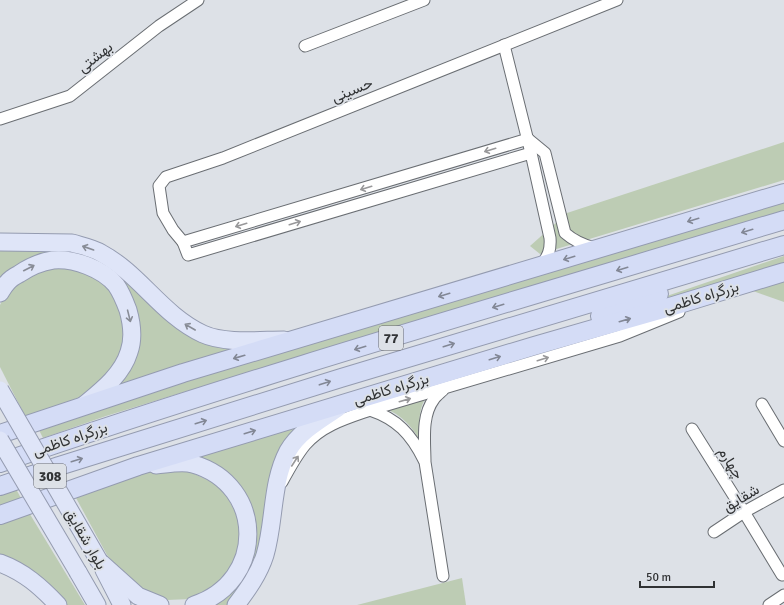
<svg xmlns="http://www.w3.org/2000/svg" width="784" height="605" font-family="Signika,Vazirmatn,sans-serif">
  <rect width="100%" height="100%" fill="#dde1e7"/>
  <!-- green -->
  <g fill="#bdccb4">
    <path d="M784,142V180L540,254L530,246L567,213Z"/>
    <path d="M784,199V211L275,364L106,416L43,438L37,426Z"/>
    <path d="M0,248H58L100,259L138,291L247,347L117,386L132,303L70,257L0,282Z"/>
    <path d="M784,256V265L671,299L661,298Z"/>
    <path d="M64,266L85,271L102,282L115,295L122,312L124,348L116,365L84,395L66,403L25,416L0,367V305L5,295L30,273Z"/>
    <path d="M784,281V302L753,291Z"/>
    <path d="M427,396C417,410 419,429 422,445C414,428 402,415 384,408Z"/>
    <path d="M311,421L291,436L257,563L231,605H210L232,589L249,507L186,458Z"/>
    <path d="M182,468L222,487L242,525L239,555L223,580L191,599L167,600L152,596L121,573L107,555L75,496L150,471Z"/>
    <path d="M16,489L22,500L0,507V495Z"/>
    <path d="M28,511L85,605H62L0,559V521Z"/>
    <path d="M462,578L466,605H357Z"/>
  </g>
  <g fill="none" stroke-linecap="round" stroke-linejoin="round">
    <!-- minor casing -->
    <g stroke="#6a6e73" stroke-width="13">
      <g id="minor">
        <path d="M504,45L531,153L550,238C551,250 548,256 541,266"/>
        <path d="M305,46L424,0"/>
        <path d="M0,119L70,96L159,26L198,0"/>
        <path d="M528,139L183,242L188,255L531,153"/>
        <path d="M528,139L545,153L565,233C574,241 583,245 595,248"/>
        <path d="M183,242L173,230L163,213L159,186L166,177L223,158L617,0"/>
        <path d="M443,390C440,393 436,396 434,399C421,416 425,442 425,462L443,576"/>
        <path d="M762,404L784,441"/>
        <path d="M370,410C397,419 411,434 424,460"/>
        <path d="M692,429L744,512L782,575"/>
        <path d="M282,482C289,469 296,456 305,445C322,425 347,418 370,410L620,336L679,312"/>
        <path d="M714,532L744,512L784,490"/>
        <path d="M769,605L784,595"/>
      </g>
    </g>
    <!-- primary casing -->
    <g stroke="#949bb0" stroke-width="19">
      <g id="primary">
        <path d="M0,242L72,243C82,246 93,248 101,253C140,274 162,315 203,334C225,344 260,340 284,340"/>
        <path d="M0,293C2,290 4,286 7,283C10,279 15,276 19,274C29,267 40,262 53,260C74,258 103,269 116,285C121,292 125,302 128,310C132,324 134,338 129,352C122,375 101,391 84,405"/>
        <path d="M156,465C168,464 182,461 193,464C266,485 266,582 194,605"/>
        <path d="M99,561L138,596L160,605"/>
        <path d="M0,563C24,572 40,586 58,605"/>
        <path d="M104,570L122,605"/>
        <path d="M78,572L97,605"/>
        <path d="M236,605C248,589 259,574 265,555C275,521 271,483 288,451C299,432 320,420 338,408"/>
      </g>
    </g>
    <!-- trunk casing -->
    <g stroke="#949bb0" stroke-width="20">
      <g id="trunk">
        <path d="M600,316L659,294"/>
        <path d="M0,434L183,373L784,193"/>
        <path d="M0,463C259,374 522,299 784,220"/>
        <path d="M0,486L59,466L341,378L784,245"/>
        <path d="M0,515L138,466L534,346L673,306L784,272"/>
      </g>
    </g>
    <!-- minor -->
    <use href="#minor" stroke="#fff" stroke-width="11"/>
    <!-- primary -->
    <use href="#primary" stroke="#dfe5f8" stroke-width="17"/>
    <!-- trunk -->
    <use href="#trunk" stroke="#d4dcf6" stroke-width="18"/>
    <!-- primary-bridge casing -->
    <g stroke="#949bb0" stroke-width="19" stroke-linecap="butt">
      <g id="primary-bridge">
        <path d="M0,390L99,561"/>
        <path d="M0,440L78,572"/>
      </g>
    </g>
    <!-- primary-bridge -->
    <use href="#primary-bridge" stroke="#dfe5f8" stroke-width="17"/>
  </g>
  <!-- one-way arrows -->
  <defs><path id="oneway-shaft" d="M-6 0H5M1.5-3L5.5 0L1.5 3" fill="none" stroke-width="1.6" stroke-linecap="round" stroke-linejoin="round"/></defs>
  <g stroke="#98989a">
    <use href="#oneway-shaft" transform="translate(490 150) rotate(163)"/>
    <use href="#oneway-shaft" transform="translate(366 188) rotate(163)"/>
    <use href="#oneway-shaft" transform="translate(295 223) rotate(-17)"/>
    <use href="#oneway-shaft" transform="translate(241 225) rotate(163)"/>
    <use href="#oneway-shaft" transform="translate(543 359) rotate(-17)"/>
    <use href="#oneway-shaft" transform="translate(405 400) rotate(-16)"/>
    <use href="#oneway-shaft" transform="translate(295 461) rotate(-57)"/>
  </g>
  <g stroke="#828795">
    <use href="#oneway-shaft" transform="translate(693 220) rotate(163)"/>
    <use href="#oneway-shaft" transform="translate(747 231) rotate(163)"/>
    <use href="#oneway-shaft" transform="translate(569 258) rotate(163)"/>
    <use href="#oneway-shaft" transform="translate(622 269) rotate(163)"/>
    <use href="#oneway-shaft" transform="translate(444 295) rotate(163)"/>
    <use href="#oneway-shaft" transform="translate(498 306) rotate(163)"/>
    <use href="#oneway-shaft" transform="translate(625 320) rotate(-16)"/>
    <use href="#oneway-shaft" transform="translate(449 345) rotate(-17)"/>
    <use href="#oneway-shaft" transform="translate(360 348) rotate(163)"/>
    <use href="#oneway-shaft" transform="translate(239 357) rotate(164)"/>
    <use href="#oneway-shaft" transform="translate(495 358) rotate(-17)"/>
    <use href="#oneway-shaft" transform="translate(325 383) rotate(-18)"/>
    <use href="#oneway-shaft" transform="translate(201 422) rotate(-17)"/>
    <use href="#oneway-shaft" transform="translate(250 432) rotate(-17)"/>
    <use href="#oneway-shaft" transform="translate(77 460) rotate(-17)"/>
  </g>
  <g stroke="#888c96">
    <use href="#oneway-shaft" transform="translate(88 248) rotate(-161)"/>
    <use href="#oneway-shaft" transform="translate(29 268) rotate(-27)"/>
    <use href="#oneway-shaft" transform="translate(129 316) rotate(76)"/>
    <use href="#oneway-shaft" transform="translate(190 327) rotate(-150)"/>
  </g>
  <g text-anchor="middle" stroke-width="3.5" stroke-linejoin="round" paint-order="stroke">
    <!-- shield labels -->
    <g fill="#dde1e7" stroke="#64666a" stroke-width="1">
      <rect x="379" y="326" width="24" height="24" rx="3"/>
      <rect x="34" y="464" width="32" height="24" rx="3"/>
    </g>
    <g font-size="14" font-weight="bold" fill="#303234">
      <text x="391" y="343">77</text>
      <text x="50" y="481">308</text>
    </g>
    <!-- street labels -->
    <g font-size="15" fill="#303234" stroke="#dde1e7">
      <text transform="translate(95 57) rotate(-38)" y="5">بهشتی</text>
      <text transform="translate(352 90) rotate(-22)" y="5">حسینی</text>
      <text transform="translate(701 297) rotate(-17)" y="5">بزرگراه کاظمی</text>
      <text transform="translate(391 389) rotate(-17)" y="5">بزرگراه کاظمی</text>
      <text transform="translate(70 439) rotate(-19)" y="5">بزرگراه کاظمی</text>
      <text transform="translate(731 463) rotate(58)" y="5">چهارم</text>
      <text transform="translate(741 498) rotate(-31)" y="5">شقایق</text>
      <text transform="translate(86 539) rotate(60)" y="5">بلوار شقایق</text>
    </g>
  </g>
  <!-- scale -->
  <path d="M640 581v6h74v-6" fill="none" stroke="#303234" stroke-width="2"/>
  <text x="646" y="581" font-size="12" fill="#303234" stroke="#dde1e7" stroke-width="3" paint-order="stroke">50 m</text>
</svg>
